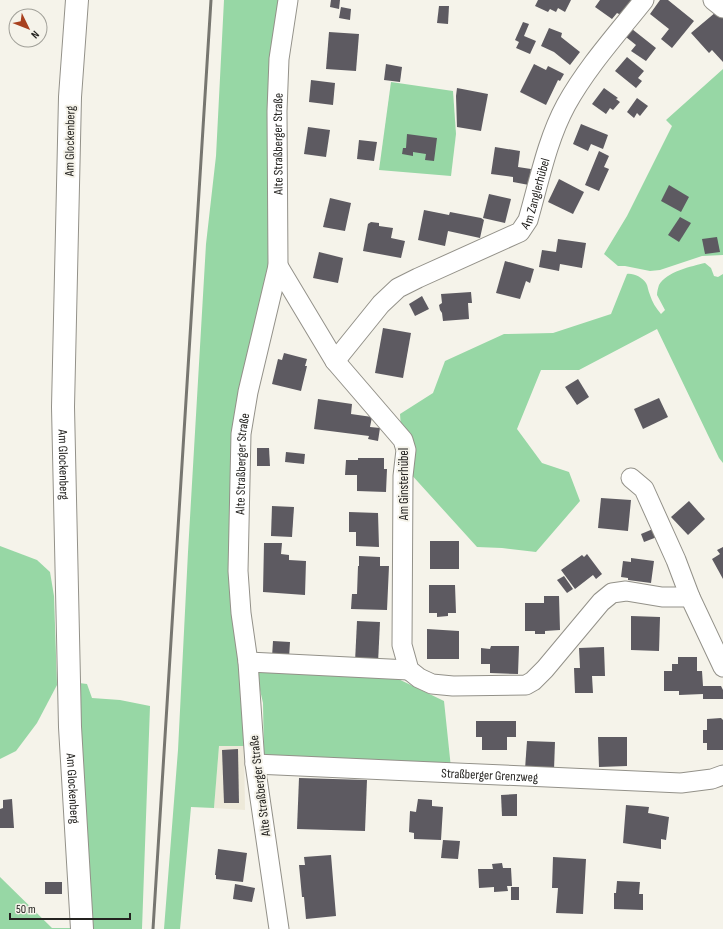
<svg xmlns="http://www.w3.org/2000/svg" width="723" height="929" font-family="'Sofia Sans Condensed',sans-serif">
  <rect width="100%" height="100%" fill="#f5f3ea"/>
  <!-- built -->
  <path fill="#ede9d9" d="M219,745L244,746L245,810L214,808Z"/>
  <!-- green -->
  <g fill="#97d7a5">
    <path d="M224,0H281L269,267L239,404L246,730L244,746H219L214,808L191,807L180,929H164L178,750L188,552L206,244L216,156Z"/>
    <path d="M723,69V255L702,256L660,270L650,271L625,266H618L604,254L627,216L672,126L666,120Z"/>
    <path d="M391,82L453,91L456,134L451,176L379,170Z"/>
    <path d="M705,263L711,268L714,276L718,277L723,274V463L719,458L657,329L579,370H541L517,429L542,463L569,472L580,501L536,552L502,548L477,547L409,472L401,428L400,414L433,393L445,361L504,334L553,333L611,314L627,274C633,273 642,277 646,283C648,286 648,291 650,295C652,302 656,308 661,314L665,310L657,295C657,292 658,288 659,285C666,272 692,266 705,263Z"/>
    <path d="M0,546L37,560L50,572L54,596L57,685L37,723L16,751L0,759Z"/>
    <path d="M255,668L390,675L444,701L451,768L264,758L263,703Z"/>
    <path d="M79,683L87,684L92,698L120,700L150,706L142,929H0V877L52,928H90Z"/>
  </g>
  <!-- building -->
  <g fill="#5d5a61">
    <path d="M331,0H340L339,9L330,7Z"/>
    <path d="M538,0H571L565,12L558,8L556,12L550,9L548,12L535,6Z"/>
    <path d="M600,0H634L621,15L617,13L612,19L595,7Z"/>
    <path d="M660,0H668L694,21L672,48L661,39L669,29L650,14Z"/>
    <path d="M439,6H449L448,24L437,23Z"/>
    <path d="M341,7L351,9L350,20L339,18Z"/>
    <path d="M716,12L723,18V62L712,50L709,53L691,33Z"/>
    <path d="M523,22L529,24L524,36L536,41L530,54L516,48L519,42L515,40Z"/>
    <path d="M549,28L562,33L561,37L580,52L570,65L554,52L541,46Z"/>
    <path d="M632,29L656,48L646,61L631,51L636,45L626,37Z"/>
    <path d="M329,32L359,34L356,71L326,69Z"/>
    <path d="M627,57L644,71L638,78L642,81L636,88L615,71Z"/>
    <path d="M386,64L402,67L400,82L384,80Z"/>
    <path d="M534,64L546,70L548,66L564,74L560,81L558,80L546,105L520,92Z"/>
    <path d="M311,80L335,83L333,105L309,102Z"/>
    <path d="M457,88L488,94L481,131L457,127L456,96Z"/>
    <path d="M604,88L618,98L616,99L620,102L613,110L610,108L606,114L592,104Z"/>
    <path d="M637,98L648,106L640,116L637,113L634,118L627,112Z"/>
    <path d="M581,124L608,135L603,149L591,144L588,151L573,144Z"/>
    <path d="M308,127L330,130L326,157L304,154Z"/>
    <path d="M407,134L437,138L434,161L425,160L426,154L413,152V156L402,154L403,148H406Z"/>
    <path d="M359,140L377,142L374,161L357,159Z"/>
    <path d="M495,147L520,151L518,167L531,169L529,185L513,182V177L491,174Z"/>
    <path d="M599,151L609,156L604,167L609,169L599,191L585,185Z"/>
    <path d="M559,179L584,192L573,214L548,202Z"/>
    <path d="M669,185L689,197L681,212L661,201Z"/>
    <path d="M489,194L511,199L505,223L483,218Z"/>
    <path d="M330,198L351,203L345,231L323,227Z"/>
    <path d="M424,210L449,215L450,212L481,218L484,220L480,238L448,231L445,246L418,240Z"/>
    <path d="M680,217L691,223L679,242L668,235Z"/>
    <path d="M371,222L379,223V226L393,228L391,238L405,241L401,258L363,251L368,224Z"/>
    <path d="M717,237L720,252L705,254L702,239Z"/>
    <path d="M558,239L586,243L582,268L560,264L559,271L539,267L542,250L556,252Z"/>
    <path d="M319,252L343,258L338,283L313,278Z"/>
    <path d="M505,261L534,269L530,283L526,281L520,299L496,293Z"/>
    <path d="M471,292L472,303H468L469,319L443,321L442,313L440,310L439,305L442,303L441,294Z"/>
    <path d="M422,296L429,309L415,316L409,304Z"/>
    <path d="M383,328L411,333L403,378L375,373Z"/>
    <path d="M284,353L307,359L305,366H307L301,391L272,384L278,359L282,360Z"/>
    <path d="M578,379L589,397L577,405L565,387Z"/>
    <path d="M659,398L668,417L643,429L634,409Z"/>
    <path d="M318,399L352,404L351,414L372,417L370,427L380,428L378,441L368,439L369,436L314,429Z"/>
    <path d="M257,448H269L270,466H257Z"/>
    <path d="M286,452L305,454L304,464L285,462Z"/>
    <path d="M358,458H384V469H387L386,492L357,491V475H345L346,460H358Z"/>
    <path d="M601,498L631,500L628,531L598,528Z"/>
    <path d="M689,501L705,519L688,535L671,517Z"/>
    <path d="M272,506L294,507L292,537L271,536Z"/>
    <path d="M349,512L378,513L379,547L356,546V532H349Z"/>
    <path d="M653,529L657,537L644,542L641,534Z"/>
    <rect x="430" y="541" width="29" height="28"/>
    <path d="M264,543H282L281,554L289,555V560L306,561L305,595L263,592Z"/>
    <path d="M723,547V579L712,559L720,554L717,550Z"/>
    <path d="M587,554L602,574L596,579L593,575L575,589L561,570L582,555L584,557Z"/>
    <path d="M359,556L380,557V566H389L387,610L351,609L352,594H357L358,566H359Z"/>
    <path d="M631,558L654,561L651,583L628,580V578L621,577L623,561L631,562Z"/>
    <path d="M564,576L573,589L567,593L557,580Z"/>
    <path d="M429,585H455L456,613H448V616L437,617V613H429Z"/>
    <path d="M544,596H559L560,630L545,631V634H535V631H525V603H544Z"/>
    <path d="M631,616L660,617L659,651L631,650Z"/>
    <path d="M357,621L380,622L378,663L355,662Z"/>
    <path d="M427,629L459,631V659H427Z"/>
    <path d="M273,641L290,642L289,658L272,657Z"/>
    <path d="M491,646H519L518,674L490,673V664H481V648L490,649Z"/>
    <path d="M604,647L605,676H592L593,693H575L574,668H580L579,648Z"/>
    <path d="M678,657H697V671H702L703,686H721L723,690V699H703V694L679,695V691H664V671H672V664H678Z"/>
    <path d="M721,718L723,720V750H707V743H703V730H707V719Z"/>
    <path d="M476,721H516V737H507V750H482V737H476Z"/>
    <path d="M598,737H627V766L599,767Z"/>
    <path d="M527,741L555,742L554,770L525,769Z"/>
    <path d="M238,749L239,803H224L222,750Z"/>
    <path d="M299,778L367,780L365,831L297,829Z"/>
    <path d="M517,794V816H502L501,795Z"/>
    <path d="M12,799L14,828H0V809L3,808V800Z"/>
    <path d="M418,799L432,800V806L443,807L441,840L414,839V833L409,832L410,811L416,812Z"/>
    <path d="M626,805L649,807L648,813L669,817L666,840L661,839V849L623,843Z"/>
    <path d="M443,840L460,841L458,859L441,858Z"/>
    <path d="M218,849L247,853L243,882L216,879V875H215Z"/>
    <path d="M331,855L336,916L306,919L304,897H302L299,865H305L304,857Z"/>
    <path d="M553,857L586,859L583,914L556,913L558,888H552Z"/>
    <path d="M502,863L503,868H511L512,886H507L508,891L494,892V887L479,888L478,869H493L492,864Z"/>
    <path d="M617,881L640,882L639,894H643V910L614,909V893H616Z"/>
    <rect x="45" y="882" width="17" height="12"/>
    <path d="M235,884L255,888L252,902L233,899Z"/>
    <rect x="511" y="887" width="8" height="13"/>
  </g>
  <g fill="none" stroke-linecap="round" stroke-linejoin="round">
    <!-- street casing -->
    <g stroke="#939189" stroke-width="21">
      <g id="street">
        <path d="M713,0L723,8"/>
        <path d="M278,266L335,361L403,440L406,450L403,476L402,645L409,670L419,678L432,684L453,686L526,685L533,681L545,669L601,602L612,593L626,591L662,597H690L723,667"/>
        <path id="s1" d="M335,361L381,304L398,288L418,278L520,232L528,220C539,182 547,140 566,105C587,67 617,34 644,0"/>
        <path d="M631,478L644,489L676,560L690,597"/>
        <path d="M248,662L409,670"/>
        <path id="s2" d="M255,764L681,783L712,779L723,775"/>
        <path id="s3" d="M279,929L255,764L248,662L241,613L238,571L241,434L248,392L278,266L277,111L279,59L288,0"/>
      </g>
    </g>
    <!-- secondary casing -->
    <g stroke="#939189" stroke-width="24">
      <g id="secondary">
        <path id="s4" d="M77,0L70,97L63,407L70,727L82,929"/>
      </g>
    </g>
    <!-- street -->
    <use href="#street" stroke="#fff" stroke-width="19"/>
    <!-- secondary -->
    <use href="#secondary" stroke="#fff" stroke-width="22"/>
    <!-- rail -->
    <path stroke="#777670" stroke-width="3" d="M153,929L211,0"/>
  </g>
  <g text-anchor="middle" stroke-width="4" stroke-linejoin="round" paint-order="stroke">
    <!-- street labels -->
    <g font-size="13" fill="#242320" stroke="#f5f3ea">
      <text transform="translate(69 141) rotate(-89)" y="5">Am Glockenberg</text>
      <text dy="5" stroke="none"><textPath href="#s3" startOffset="792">Alte Straßberger Straße</textPath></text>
      <text dy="5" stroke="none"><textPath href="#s1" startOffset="273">Am Zanglerhübel</textPath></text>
      <text dy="5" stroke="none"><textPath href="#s3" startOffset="468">Alte Straßberger Straße</textPath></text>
      <text dy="5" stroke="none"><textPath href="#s4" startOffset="465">Am Glockenberg</textPath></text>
      <text transform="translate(403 484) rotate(-90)" y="5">Am Ginsterhübel</text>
      <text dy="5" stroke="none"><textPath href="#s2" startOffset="235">Straßberger Grenzweg</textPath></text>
      <text transform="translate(259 786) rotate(-97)" y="5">Alte Straßberger Straße</text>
      <text dy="5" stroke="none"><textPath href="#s4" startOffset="789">Am Glockenberg</textPath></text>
    </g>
  </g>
  <!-- north arrow -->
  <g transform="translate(28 28) rotate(133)"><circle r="19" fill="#f5f3ea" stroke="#a1a099"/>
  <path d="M0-3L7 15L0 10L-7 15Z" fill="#a8411f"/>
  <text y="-6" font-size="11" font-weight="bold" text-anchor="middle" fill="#242320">N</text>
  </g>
  <!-- scale -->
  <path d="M10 913v6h120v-6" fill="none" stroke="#242320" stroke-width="2"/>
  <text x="16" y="913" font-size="12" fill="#242320" stroke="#f5f3ea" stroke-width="3" paint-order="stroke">50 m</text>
</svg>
